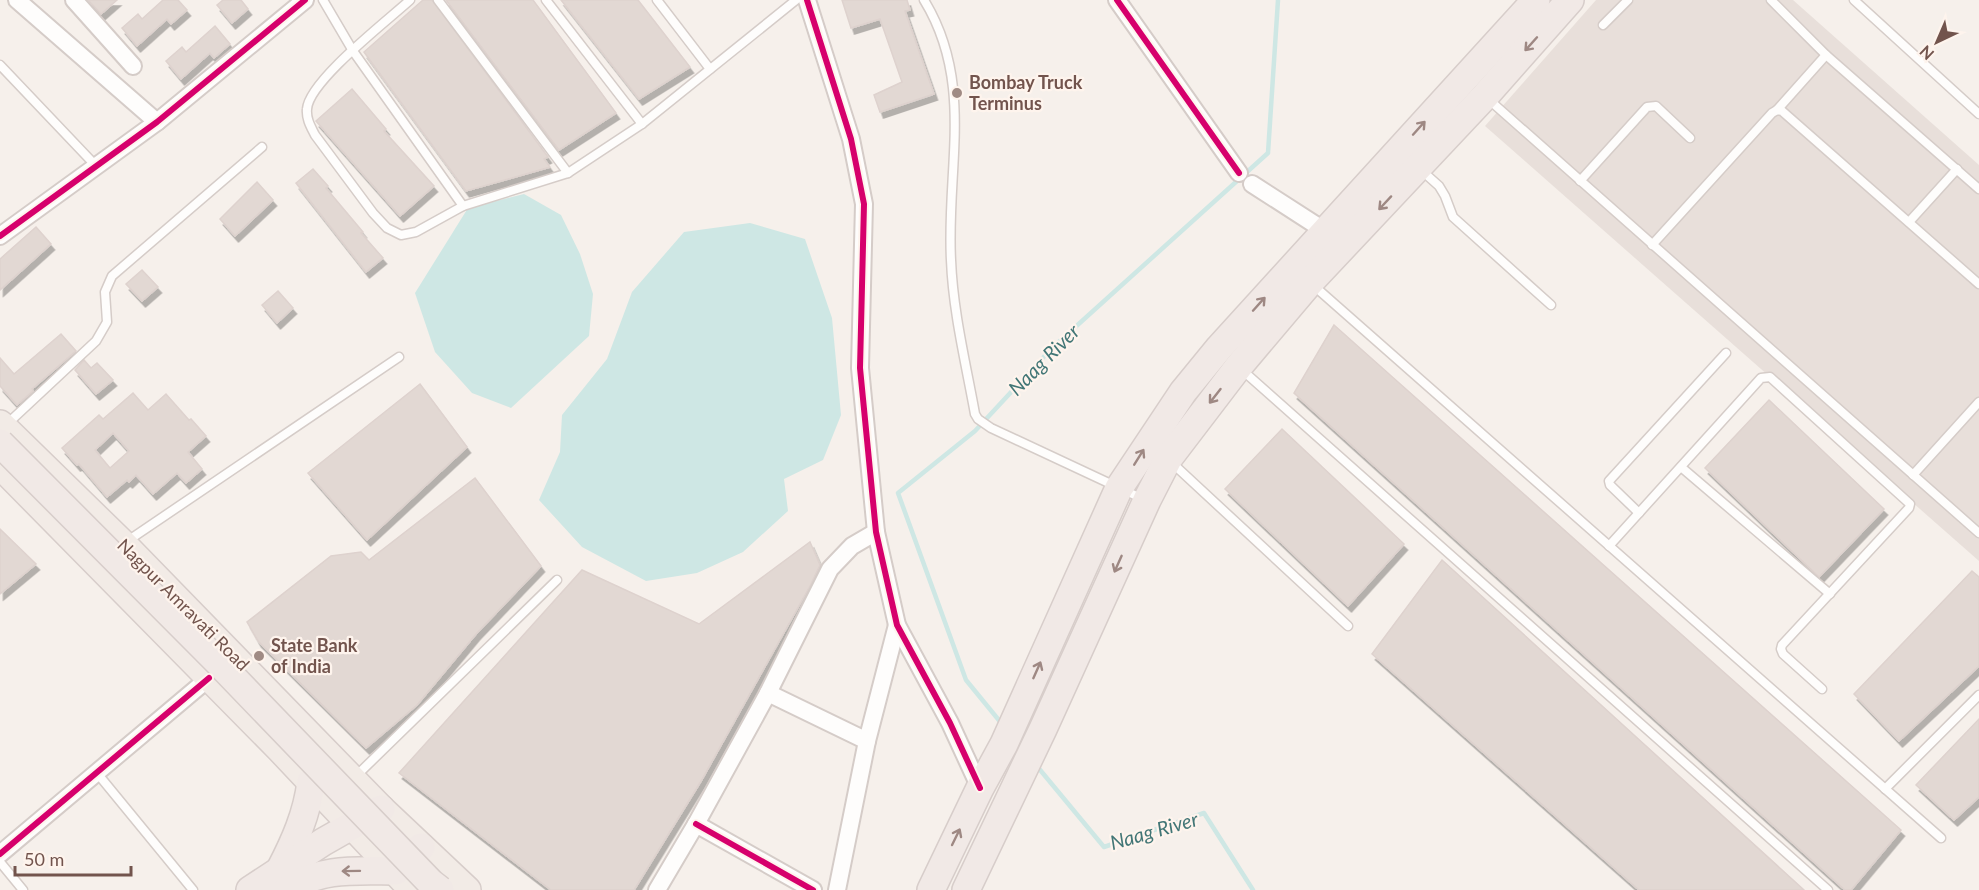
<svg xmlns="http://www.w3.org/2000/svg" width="1979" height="890" font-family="Lato,sans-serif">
  <defs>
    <filter id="shadow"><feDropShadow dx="3.5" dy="6" stdDeviation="0" flood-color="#0004"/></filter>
  </defs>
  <rect width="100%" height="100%" fill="#f6f0eb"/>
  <!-- industrial -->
  <path fill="#e8dfda" d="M1596,0H1793L1979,165V561L1485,126Z"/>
  <!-- water -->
  <g fill="#cee7e4">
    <path d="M524,194L561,215L580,254L593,294L589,336L511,408L472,393L435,352L415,293L468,208Z"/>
    <path d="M750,223L805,239L832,318L841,415L823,460L784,479L788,511L743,552L697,573L646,581L582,547L539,500L560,452L562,415L607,359L632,292L684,232Z"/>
  </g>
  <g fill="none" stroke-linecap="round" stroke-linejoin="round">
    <!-- stream -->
    <g stroke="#cee7e4" stroke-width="4.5">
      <path d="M1002,724L966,680L898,493L975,431L1051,349L1268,153L1278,0"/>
      <path d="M1036,765L1104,847L1204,813L1253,890"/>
    </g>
  </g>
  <!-- building -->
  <g fill="#e2d8d3" stroke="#ded2ce" stroke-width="1.5" fill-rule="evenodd" filter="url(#shadow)">
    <path d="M88,0H117L101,14Z"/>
    <path d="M163,0H178L187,10L171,24L167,19L137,46L122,28L138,14L142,19Z"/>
    <path d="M223,0H241L248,9L232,23L217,5Z"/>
    <path d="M423,0H432L548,157L544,159L550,167L466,191L364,52Z"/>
    <path d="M446,0H533L616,113L559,150Z"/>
    <path d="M561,0H638L690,67L639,99Z"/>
    <path d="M842,0H907L910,10L905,11L934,94L880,112L874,95L902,82L880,19L851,28Z"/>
    <path d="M215,26L230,44L214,58L210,53L181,79L166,61L182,47L186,52Z"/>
    <path d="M352,89L386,129L384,131L434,186L400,216L316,121Z"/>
    <path d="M313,169L328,186L326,188L363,232L361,233L383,258L366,272L296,183Z"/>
    <path d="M257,182L273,200L235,236L220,219Z"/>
    <path d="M36,227L51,244L0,290V259Z"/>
    <path d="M142,270L158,287L142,301L126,284Z"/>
    <path d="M278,291L293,308L277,323L262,305Z"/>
    <path d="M1334,325L1901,830L1851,890H1845L1294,393Z"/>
    <path d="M61,334L76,351L32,389L33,391L17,405L0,386V358L14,374Z"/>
    <path d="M84,360L91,368L97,363L113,380L96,394L75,370Z"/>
    <path d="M420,384L467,447L367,540L308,473Z"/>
    <path d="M133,393L148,410L166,394L189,420L191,419L206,436L188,452L202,469L186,483L177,473L153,494L136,475L129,482L127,480L107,497L79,464L77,465L62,448L99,415L103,419ZM113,433L129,451L110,468L95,450Z"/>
    <path d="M1769,400L1884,509L1819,577L1705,468Z"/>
    <path d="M1282,429L1404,544L1348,606L1225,489Z"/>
    <path d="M475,478L541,566L476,634L417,705L366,748L258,641L247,622L331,556L361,552L369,560Z"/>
    <path d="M0,529L36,564L0,594Z"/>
    <path d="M810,542L820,565L810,586L701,781L634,890H551L399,773L582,570L699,624Z"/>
    <path d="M1442,560L1804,890H1639L1372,654Z"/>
    <path d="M1972,571L1979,577V666L1899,741L1854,694Z"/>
    <path d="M1979,719V797L1954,820L1916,785Z"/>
  </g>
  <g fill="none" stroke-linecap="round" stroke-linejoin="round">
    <!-- service casing -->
    <g stroke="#d5ccc8" stroke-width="11">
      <g id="service">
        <path d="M323,0L353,51L463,206"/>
        <path d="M410,0C387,21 309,81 307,109C306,119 311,127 315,135L373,213L387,228L401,235L416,232L463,206L568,173L642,124L796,0"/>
        <path d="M438,0L568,173"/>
        <path d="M546,0L642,124"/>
        <path d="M657,0L710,69"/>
        <path d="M924,0C975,83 946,169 951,260C953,312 966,364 975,414L978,419L991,428L1143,499"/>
        <path d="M1771,0L1826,55L1979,189"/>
        <path d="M1854,0L1979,114"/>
        <path d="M1603,25L1628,0"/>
        <path d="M0,65L97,167"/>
        <path d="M1487,98L1979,533"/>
        <path d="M1777,110L1826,55"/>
        <path d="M1420,169L1439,186L1445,196L1453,217L1551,305"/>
        <path d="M1580,181L1647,107L1656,106L1690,138"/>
        <path d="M1909,222L1957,169"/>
        <path d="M1652,245L1772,113L1777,110L1782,111L1979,284"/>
        <path d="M1313,285L1941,838"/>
        <path d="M1241,369L1828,890"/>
        <path d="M6,425L96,341L107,322L105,292L112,276L262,147"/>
        <path d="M1170,461L1348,626"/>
        <path d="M1681,467L1830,594"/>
        <path d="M1913,475L1979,402"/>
        <path d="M1639,513L1610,485L1609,481L1726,353"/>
        <path d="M126,542L399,357"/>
        <path d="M1609,546L1761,378L1770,377L1910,504L1909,508L1782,645L1781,649L1783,654L1822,689"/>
        <path d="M97,773L193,890"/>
        <path d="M355,777L557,580"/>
        <path d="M1885,789L1979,695"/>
        <path d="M0,862L23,890"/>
      </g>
    </g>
    <!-- minor casing -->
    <g stroke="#d5ccc8" stroke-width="20">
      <g id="minor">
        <path d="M17,0L157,122"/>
        <path d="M74,0L133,66"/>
        <path d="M807,0L851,139L864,204L860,368L876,532L897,625L950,723L980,788"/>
        <path d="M1117,0L1239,173"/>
        <path d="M1252,184L1325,231"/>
        <path d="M0,236L157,122L305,0"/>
        <path d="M768,693L867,741"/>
        <path d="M696,824L813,890"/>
        <path d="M0,854L209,678"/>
        <path d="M657,890L696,824L768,693L830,569L852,546L876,532"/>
        <path d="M837,890L867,741L897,625"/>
      </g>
    </g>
    <!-- primary casing -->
    <g stroke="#d7cdca" stroke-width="30">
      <g id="primary">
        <path d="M0,424L123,544L381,809L467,890"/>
        <path d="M0,465L280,749L413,890"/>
      </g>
    </g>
    <!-- trunk casing -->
    <g stroke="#d7cdca" stroke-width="30">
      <g id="trunk">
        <path d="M280,870C295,841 307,814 311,782"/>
        <path d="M250,890L323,842L381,809"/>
        <path d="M287,890C320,867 358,871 396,871L421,847"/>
        <path d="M931,890L980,788L1004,744L1119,488L1183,392L1219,348L1536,0"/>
        <path d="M966,890L1043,729L1147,500L1168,459L1239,366L1310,282L1485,96L1570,0"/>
      </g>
    </g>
    <!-- service -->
    <use href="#service" stroke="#fefdfc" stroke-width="8"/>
    <!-- minor -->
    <use href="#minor" stroke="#fefdfc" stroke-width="16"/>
    <!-- primary -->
    <use href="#primary" stroke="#f2ebe6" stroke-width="27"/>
    <!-- trunk -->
    <use href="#trunk" stroke="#f1e9e6" stroke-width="27"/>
    <!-- trunk-bridge casing -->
    <g stroke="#d7cdca" stroke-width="30" stroke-linecap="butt">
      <path id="trunk-bridge" d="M0,443L218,662L431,883L440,890"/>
    </g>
    <!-- trunk-bridge -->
    <use href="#trunk-bridge" stroke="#f1e9e6" stroke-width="27"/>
    <!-- cycleway casing -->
    <g stroke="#fef4ed" stroke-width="10">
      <g id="cycleway">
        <path d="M807,0L851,139L864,204L860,368L876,532L897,625L950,723L980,788"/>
        <path d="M1117,0L1239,173"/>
        <path d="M0,236L157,122L305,0"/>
        <path d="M696,824L813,890"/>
        <path d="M0,854L209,678"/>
      </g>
    </g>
    <!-- cycleway -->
    <use href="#cycleway" stroke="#d6006c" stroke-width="6"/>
  </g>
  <!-- one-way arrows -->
  <defs><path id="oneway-shaft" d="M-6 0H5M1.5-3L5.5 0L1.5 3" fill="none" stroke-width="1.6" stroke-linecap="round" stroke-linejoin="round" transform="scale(1.5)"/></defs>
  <g stroke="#9e8883">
    <use href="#oneway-shaft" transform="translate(1531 44) rotate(132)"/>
    <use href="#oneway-shaft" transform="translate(1419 128) rotate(-48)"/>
    <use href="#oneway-shaft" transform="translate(1385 203) rotate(133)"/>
    <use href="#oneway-shaft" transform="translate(1259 304) rotate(-48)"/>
    <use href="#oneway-shaft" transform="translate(1215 396) rotate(128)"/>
    <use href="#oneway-shaft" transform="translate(1139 457) rotate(-58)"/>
    <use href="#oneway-shaft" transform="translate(1118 564) rotate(114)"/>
    <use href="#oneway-shaft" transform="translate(1037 670) rotate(-66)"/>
    <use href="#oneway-shaft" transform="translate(956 837) rotate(-64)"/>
    <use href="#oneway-shaft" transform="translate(351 871) rotate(179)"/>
  </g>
  <!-- markers -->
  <g fill="#a08b84" stroke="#fef4ed" stroke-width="2">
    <circle cx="957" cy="93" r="6"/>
    <circle cx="259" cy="656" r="6"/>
  </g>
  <g text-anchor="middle" stroke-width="4.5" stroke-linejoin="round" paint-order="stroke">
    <!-- poi labels -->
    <g font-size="18" font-weight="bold" fill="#72544d" stroke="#fef4ed" text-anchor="start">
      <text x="969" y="89">Bombay Truck<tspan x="969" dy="21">Terminus</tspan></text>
      <text x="271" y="652">State Bank<tspan x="271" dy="21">of India</tspan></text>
    </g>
    <!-- street labels -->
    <g font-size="18" fill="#72544d" stroke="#fef4ed">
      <text transform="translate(183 605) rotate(45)" y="6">Nagpur Amravati Road</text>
    </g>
    <!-- water labels -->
    <g font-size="20" font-style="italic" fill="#427676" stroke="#fef4ed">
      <text transform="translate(1044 360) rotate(-45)" y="7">Naag River</text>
      <text transform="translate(1154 831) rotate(-16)" y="7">Naag River</text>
    </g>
  </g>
  <!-- north arrow -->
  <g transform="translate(1937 42) rotate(224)" stroke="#fef4ed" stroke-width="4.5" paint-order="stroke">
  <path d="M0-4.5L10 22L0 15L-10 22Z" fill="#72544d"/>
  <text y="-9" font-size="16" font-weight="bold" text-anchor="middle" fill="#72544d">N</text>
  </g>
  <!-- scale -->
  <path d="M15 866v9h116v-9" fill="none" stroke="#72544d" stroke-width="3"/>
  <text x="24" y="866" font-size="18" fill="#72544d" stroke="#fef4ed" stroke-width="4.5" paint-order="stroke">50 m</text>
</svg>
